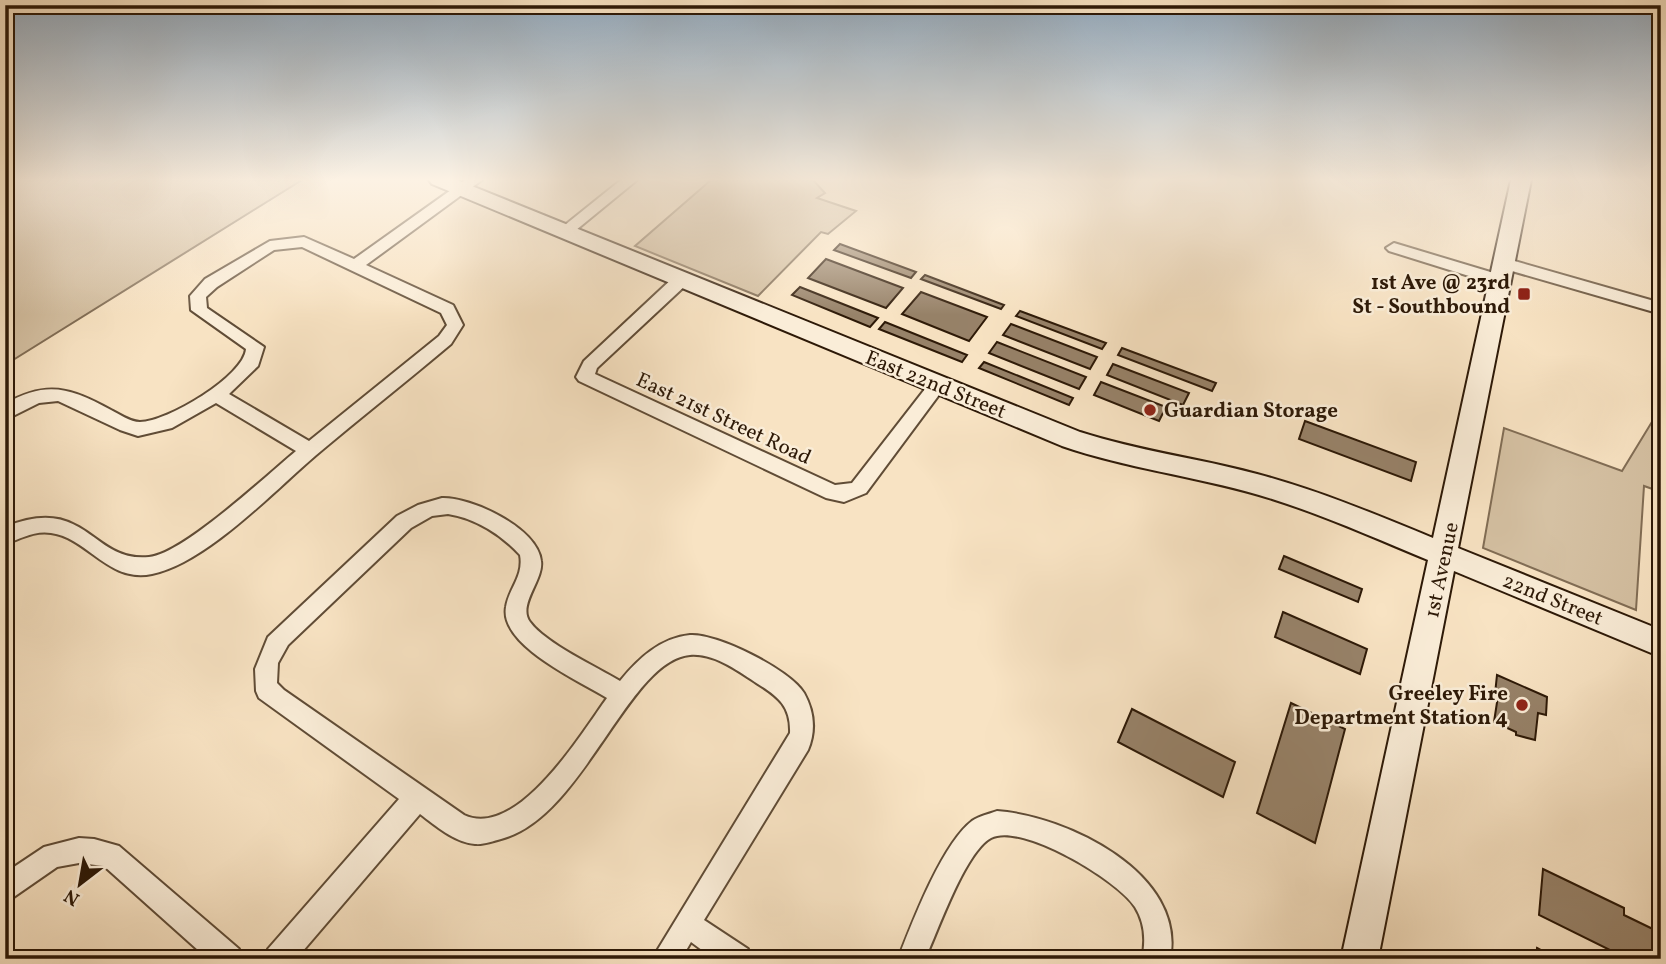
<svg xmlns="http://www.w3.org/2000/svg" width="1666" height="964" font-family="Vollkorn,serif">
  <rect width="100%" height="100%" fill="#f8e3c3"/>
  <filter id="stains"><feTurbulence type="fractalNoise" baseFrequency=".00286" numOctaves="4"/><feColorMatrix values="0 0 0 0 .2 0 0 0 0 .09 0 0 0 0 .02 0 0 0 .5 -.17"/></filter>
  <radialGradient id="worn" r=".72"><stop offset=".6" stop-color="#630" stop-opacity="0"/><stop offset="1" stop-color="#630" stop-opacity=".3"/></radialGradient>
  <!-- green -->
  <g fill="#d5c1a3" stroke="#816d55" stroke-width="2">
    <path d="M5,180H302L5,365Z"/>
    <path d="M711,180H813L825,193L817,198L856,211L828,234L821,232L758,296L635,246Z"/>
    <path d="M1661,407V492L1644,486L1636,610L1483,548L1504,428L1622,471Z"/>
  </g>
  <!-- building -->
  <g fill="#978269" stroke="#2d1907" stroke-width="2">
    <path d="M1658,228L1661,229V282L1657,281Z"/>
    <path d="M840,244L916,272L911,278L834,250Z"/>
    <path d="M826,259L903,288L886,308L808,278Z"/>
    <path d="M925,275L1004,305L1001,309L921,279Z"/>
    <path d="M800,287L878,318L870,327L792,295Z"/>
    <path d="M921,292L987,317L969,341L902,314Z"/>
    <path d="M1020,311L1106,343L1102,349L1016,316Z"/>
    <path d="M885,322L967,355L962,362L879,329Z"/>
    <path d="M1011,324L1097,357L1090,369L1003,335Z"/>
    <path d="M997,342L1086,377L1079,389L989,353Z"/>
    <path d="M1122,348L1216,383L1212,391L1118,355Z"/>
    <path d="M984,362L1073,398L1069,405L979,368Z"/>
    <path d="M1113,364L1189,393L1183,405L1107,375Z"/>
    <path d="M1101,382L1166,407L1159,421L1094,395Z"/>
    <path d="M1305,421L1416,462L1411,481L1299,439Z"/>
    <path d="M1284,556L1362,589L1358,602L1279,569Z"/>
    <path d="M1283,612L1367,649L1360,674L1275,637Z"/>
    <path d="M1497,675L1547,697L1546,715L1538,713L1535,740L1516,735V732L1494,722L1498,696L1495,694Z"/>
    <path d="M1291,703L1345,729L1315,843L1257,813Z"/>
    <path d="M1132,709L1235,762L1223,797L1118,742Z"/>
    <path d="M1543,869L1624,908V915L1661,933V959H1628L1539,915Z"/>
    <path d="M1537,948L1557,959H1536Z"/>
  </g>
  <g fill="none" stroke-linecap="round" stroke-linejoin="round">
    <!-- street casing -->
    <g stroke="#604c36" stroke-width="4">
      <g id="street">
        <path d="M465,180H482L366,265L453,305L463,325L451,344C406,382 360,418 315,456C273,492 206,563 152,574C108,583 88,538 51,533C35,530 20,539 5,544V527C87,493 91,563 149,557C183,554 267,475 296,451L216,403L172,428L138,436L120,430L58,401L39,403L5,420V404C47,380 70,388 111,410C119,414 130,422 140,422C167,422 244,376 246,349L191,310L190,296L205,279L270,241L304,237L354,259ZM302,247L441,313L447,325L439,336L309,441L229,394L258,366L264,347L207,308L206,297L217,287L274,250Z"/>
        <path d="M621,180H637L570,235H560L557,232L560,229Z"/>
        <path d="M1394,243L1507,277L1509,281L1501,286L1389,251L1386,248Z"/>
        <path d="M1504,258L1661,303V314L1498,267L1496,263Z"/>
        <path d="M681,275L687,276L689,280L687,284L597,368L595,374L835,485L852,483L932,380H944L947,384L866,493L844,502L826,498L579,381L576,377L584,361L675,276Z"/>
        <path d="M442,498C471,497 538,528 541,561C544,580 517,605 530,622C545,643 597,667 620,681C638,659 660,638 690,635C717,633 790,670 804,693C814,711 816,731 808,750L704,920L748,949L751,959H714L691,942L681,959H652L790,733C791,707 779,697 758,684C739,672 715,653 690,655C628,660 583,818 501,839C493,841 483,845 475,844C454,842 436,826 420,814L296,959H265L268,949L399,799L259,698L256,691L255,669L268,637L397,516L418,505ZM448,514C475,518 502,535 520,555C524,576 509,588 506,607C499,645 579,681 607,698C581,734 517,840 464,815L284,690L277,683L278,663L288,645L411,528L432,516Z"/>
        <path d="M997,811C1066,816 1187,873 1170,959H1142C1146,941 1145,923 1135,907C1119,881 1022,822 991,838C965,852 938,931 925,959H898C912,923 942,844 972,821C979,816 989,814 997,811Z"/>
        <path d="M79,838L94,839L119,846L239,949L242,959H208L104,866L79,863L57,867L5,903V873L44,847Z"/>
      </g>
    </g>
    <!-- secondary casing -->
    <g stroke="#2d1907" stroke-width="4">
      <path id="secondary" d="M429,180H457L1080,432C1138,451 1198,458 1257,474C1317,490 1375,514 1433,538L1511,180H1531L1458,548L1661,630V657L1454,571L1378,959H1341L1428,560C1372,537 1317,512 1259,495C1194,476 1126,468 1062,446L432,184Z"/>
    </g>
    <!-- street -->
    <use href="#street" fill="#faedd8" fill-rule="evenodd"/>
    <!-- secondary -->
    <use href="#secondary" fill="#faedd8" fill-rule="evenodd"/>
  </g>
  <!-- sky -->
  <linearGradient id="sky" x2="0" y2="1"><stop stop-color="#93abc0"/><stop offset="0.57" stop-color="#fcf2e4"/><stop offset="1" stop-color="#fcf2e4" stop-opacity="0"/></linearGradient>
  <rect width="1666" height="315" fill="url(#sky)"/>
  <!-- markers -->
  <g fill="#8f2418" stroke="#faedd8" stroke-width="2.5">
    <rect x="1517" y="287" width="14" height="14" rx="3.5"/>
    <circle cx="1150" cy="410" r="7"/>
    <circle cx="1522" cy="705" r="7"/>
  </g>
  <g text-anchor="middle" stroke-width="5" stroke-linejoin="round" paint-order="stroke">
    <!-- poi labels -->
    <g font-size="21" font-weight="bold" fill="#2d1907" stroke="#faedd8" text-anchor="end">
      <text x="1510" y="289">1st Ave @ 23rd<tspan x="1510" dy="24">St - Southbound</tspan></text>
      <text x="1164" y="417" text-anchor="start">Guardian Storage</text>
      <text x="1508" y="700">Greeley Fire<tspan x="1508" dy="24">Department Station 4</tspan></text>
    </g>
    <!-- street labels -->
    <g font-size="21" fill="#2d1907" stroke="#faedd8">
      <text transform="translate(936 384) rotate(22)" y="7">East 22nd Street</text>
      <text transform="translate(724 418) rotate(25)" y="7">East 21st Street Road</text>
      <text transform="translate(1441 570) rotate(-78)" y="7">1st Avenue</text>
      <text transform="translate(1553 599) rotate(22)" y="7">22nd Street</text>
    </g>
  </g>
  <!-- margin -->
  <rect width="1666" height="964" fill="none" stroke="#f8e3c3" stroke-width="28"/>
  <rect x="7" y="7" width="1652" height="950" fill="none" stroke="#2d1907" stroke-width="3.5"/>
  <rect x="14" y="14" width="1638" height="936" fill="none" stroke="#2d1907" stroke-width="2"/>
  <!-- north arrow -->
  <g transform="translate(80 884) rotate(211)" stroke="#faedd8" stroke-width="5" paint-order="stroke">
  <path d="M0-5L12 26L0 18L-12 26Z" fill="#2d1907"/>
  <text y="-10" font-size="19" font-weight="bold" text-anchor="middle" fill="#2d1907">N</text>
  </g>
  <rect width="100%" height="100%" filter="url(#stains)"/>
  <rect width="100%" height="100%" fill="url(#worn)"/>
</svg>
